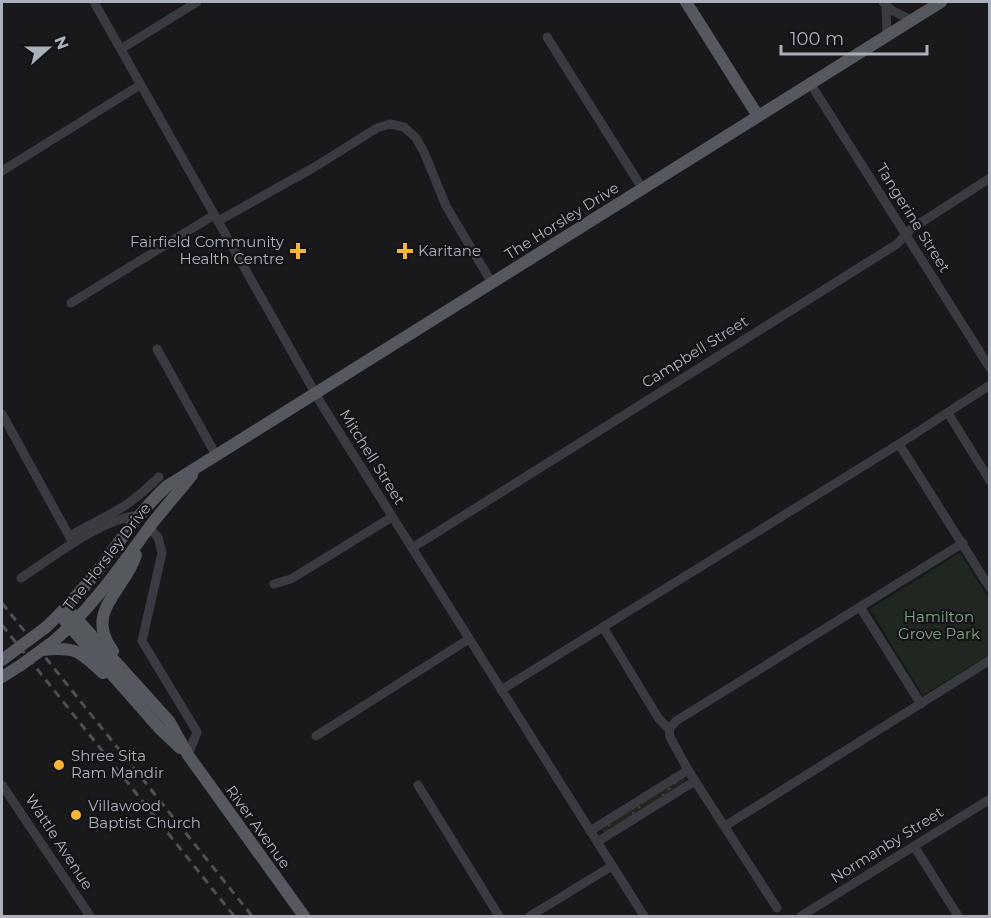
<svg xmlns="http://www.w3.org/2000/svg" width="991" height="918" font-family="Montserrat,sans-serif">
  <defs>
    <pattern id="grass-dots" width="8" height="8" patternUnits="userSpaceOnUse" patternTransform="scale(1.5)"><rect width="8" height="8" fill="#1f2720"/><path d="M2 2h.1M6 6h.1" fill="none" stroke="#3d443e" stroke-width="1.8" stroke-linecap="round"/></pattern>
  </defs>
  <rect width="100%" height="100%" fill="#19191c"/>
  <!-- grass -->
  <path fill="url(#grass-dots)" d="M683,777L686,781L605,833L602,829Z"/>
  <!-- park -->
  <path fill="#1f2720" d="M960,553L989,599V655L923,695L870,609Z"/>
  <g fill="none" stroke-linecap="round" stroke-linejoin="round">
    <!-- minor -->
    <g stroke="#3a3b41" stroke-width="9">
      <path d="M94,2L322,405L644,916"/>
      <path d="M883,2L893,11L912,20"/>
      <path d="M886,6L887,35"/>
      <path d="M547,37L642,188"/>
      <path d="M121,49L197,2"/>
      <path d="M810,83L990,368"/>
      <path d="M2,171L140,85"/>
      <path d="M218,221L313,168L377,128L390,124L404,127L416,138L424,152L446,206L492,283"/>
      <path d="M71,303L214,215"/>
      <path d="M157,349L216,455"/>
      <path d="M948,413L990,481"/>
      <path d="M2,414L73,543"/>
      <path d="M899,444L990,588"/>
      <path d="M149,528L158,537L162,553L142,641L197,732L188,755"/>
      <path d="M70,536C87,526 104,518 121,508C135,500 147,488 159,477"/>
      <path d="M412,548L897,244L911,229L990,178"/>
      <path d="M21,578C58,554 94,523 137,515"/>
      <path d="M274,584L291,579L392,517"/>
      <path d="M860,607L921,704"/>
      <path d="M603,627L659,719L669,729L670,737L688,770L777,908"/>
      <path d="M501,690L899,444L990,385"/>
      <path d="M669,729L676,721L963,543"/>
      <path d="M316,736L469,639"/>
      <path d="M2,785L90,916"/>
      <path d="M418,785L499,916"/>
      <path d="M725,826L990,660"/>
      <path d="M590,831L688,770"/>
      <path d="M597,842L695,781"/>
      <path d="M914,846L958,916"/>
      <path d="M530,916L612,866"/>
      <path d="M801,916L990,799"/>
    </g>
    <!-- major -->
    <g stroke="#565860" stroke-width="12">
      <path d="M686,2L758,116"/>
      <path d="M67,608L169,721L188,755L304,916"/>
      <path d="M65,621L160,729L180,748"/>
      <path d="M45,628C65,610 82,590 99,569C121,540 140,511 167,486L941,2"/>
      <path d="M55,640C92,608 119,568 148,529C162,510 178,493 192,475"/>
      <path d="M42,650C76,646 79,651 103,673"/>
      <path d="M113,651C83,611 125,591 136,555"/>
      <path d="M2,677L21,665"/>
    </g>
    <!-- rail -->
    <g stroke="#4d4f56" stroke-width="3" stroke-dasharray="8 6" stroke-linecap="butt">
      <path d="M2,603L252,916"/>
      <path d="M2,625L234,916"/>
    </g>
    <!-- major-bridge -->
    <g stroke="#565860" stroke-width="12">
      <path d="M2,660L45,628"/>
      <path d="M21,665L55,640"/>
    </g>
  </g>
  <!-- markers -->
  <g fill="#f6b537" stroke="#141417" stroke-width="2">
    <path d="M295 242h6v6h6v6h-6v6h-6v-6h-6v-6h6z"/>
    <path d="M402 242h6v6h6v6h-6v6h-6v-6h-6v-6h6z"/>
    <circle cx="59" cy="765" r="6"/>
    <circle cx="76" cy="815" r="6"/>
  </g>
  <g text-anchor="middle" stroke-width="4.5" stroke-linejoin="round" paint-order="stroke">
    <!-- street labels -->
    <g font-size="15" fill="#abb0bb" stroke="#141417">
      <text transform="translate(913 218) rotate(58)" y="5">Tangerine Street</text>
      <text transform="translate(562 221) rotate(-32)" y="5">The Horsley Drive</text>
      <text transform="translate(695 352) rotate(-32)" y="5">Campbell Street</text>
      <text transform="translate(372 457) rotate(58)" y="5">Mitchell Street</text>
      <text transform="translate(107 557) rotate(-52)" y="5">The Horsley Drive</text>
      <text transform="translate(258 827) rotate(54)" y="5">River Avenue</text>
      <text transform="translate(59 842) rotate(57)" y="5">Wattle Avenue</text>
      <text transform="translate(887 845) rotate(-32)" y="5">Normanby Street</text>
    </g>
    <!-- poi labels -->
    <g font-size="15" fill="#abb0bb" stroke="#141417" text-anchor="start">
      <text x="284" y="247" text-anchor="end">Fairfield Community<tspan x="284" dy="17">Health Centre</tspan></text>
      <text x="418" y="256">Karitane</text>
      <text x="71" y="761">Shree Sita<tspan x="71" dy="17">Ram Mandir</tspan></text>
      <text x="88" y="811">Villawood<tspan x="88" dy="17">Baptist Church</tspan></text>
    </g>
    <!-- park labels -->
    <g font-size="15" fill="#82a684" stroke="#141417">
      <text x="939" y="622">Hamilton<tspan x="939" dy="17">Grove Park</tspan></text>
    </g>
  </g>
  <!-- border -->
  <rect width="991" height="918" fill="none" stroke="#abb0bb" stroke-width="6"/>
  <!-- north arrow -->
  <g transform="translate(48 48) rotate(69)" stroke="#141417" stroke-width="4.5" paint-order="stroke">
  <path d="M0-4.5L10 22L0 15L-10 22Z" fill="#abb0bb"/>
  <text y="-9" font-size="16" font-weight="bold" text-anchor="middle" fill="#abb0bb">N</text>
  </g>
  <!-- scale -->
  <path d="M781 45v9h146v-9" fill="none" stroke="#abb0bb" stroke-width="3"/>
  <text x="790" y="45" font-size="18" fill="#abb0bb" stroke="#141417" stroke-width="4.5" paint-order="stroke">100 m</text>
</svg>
